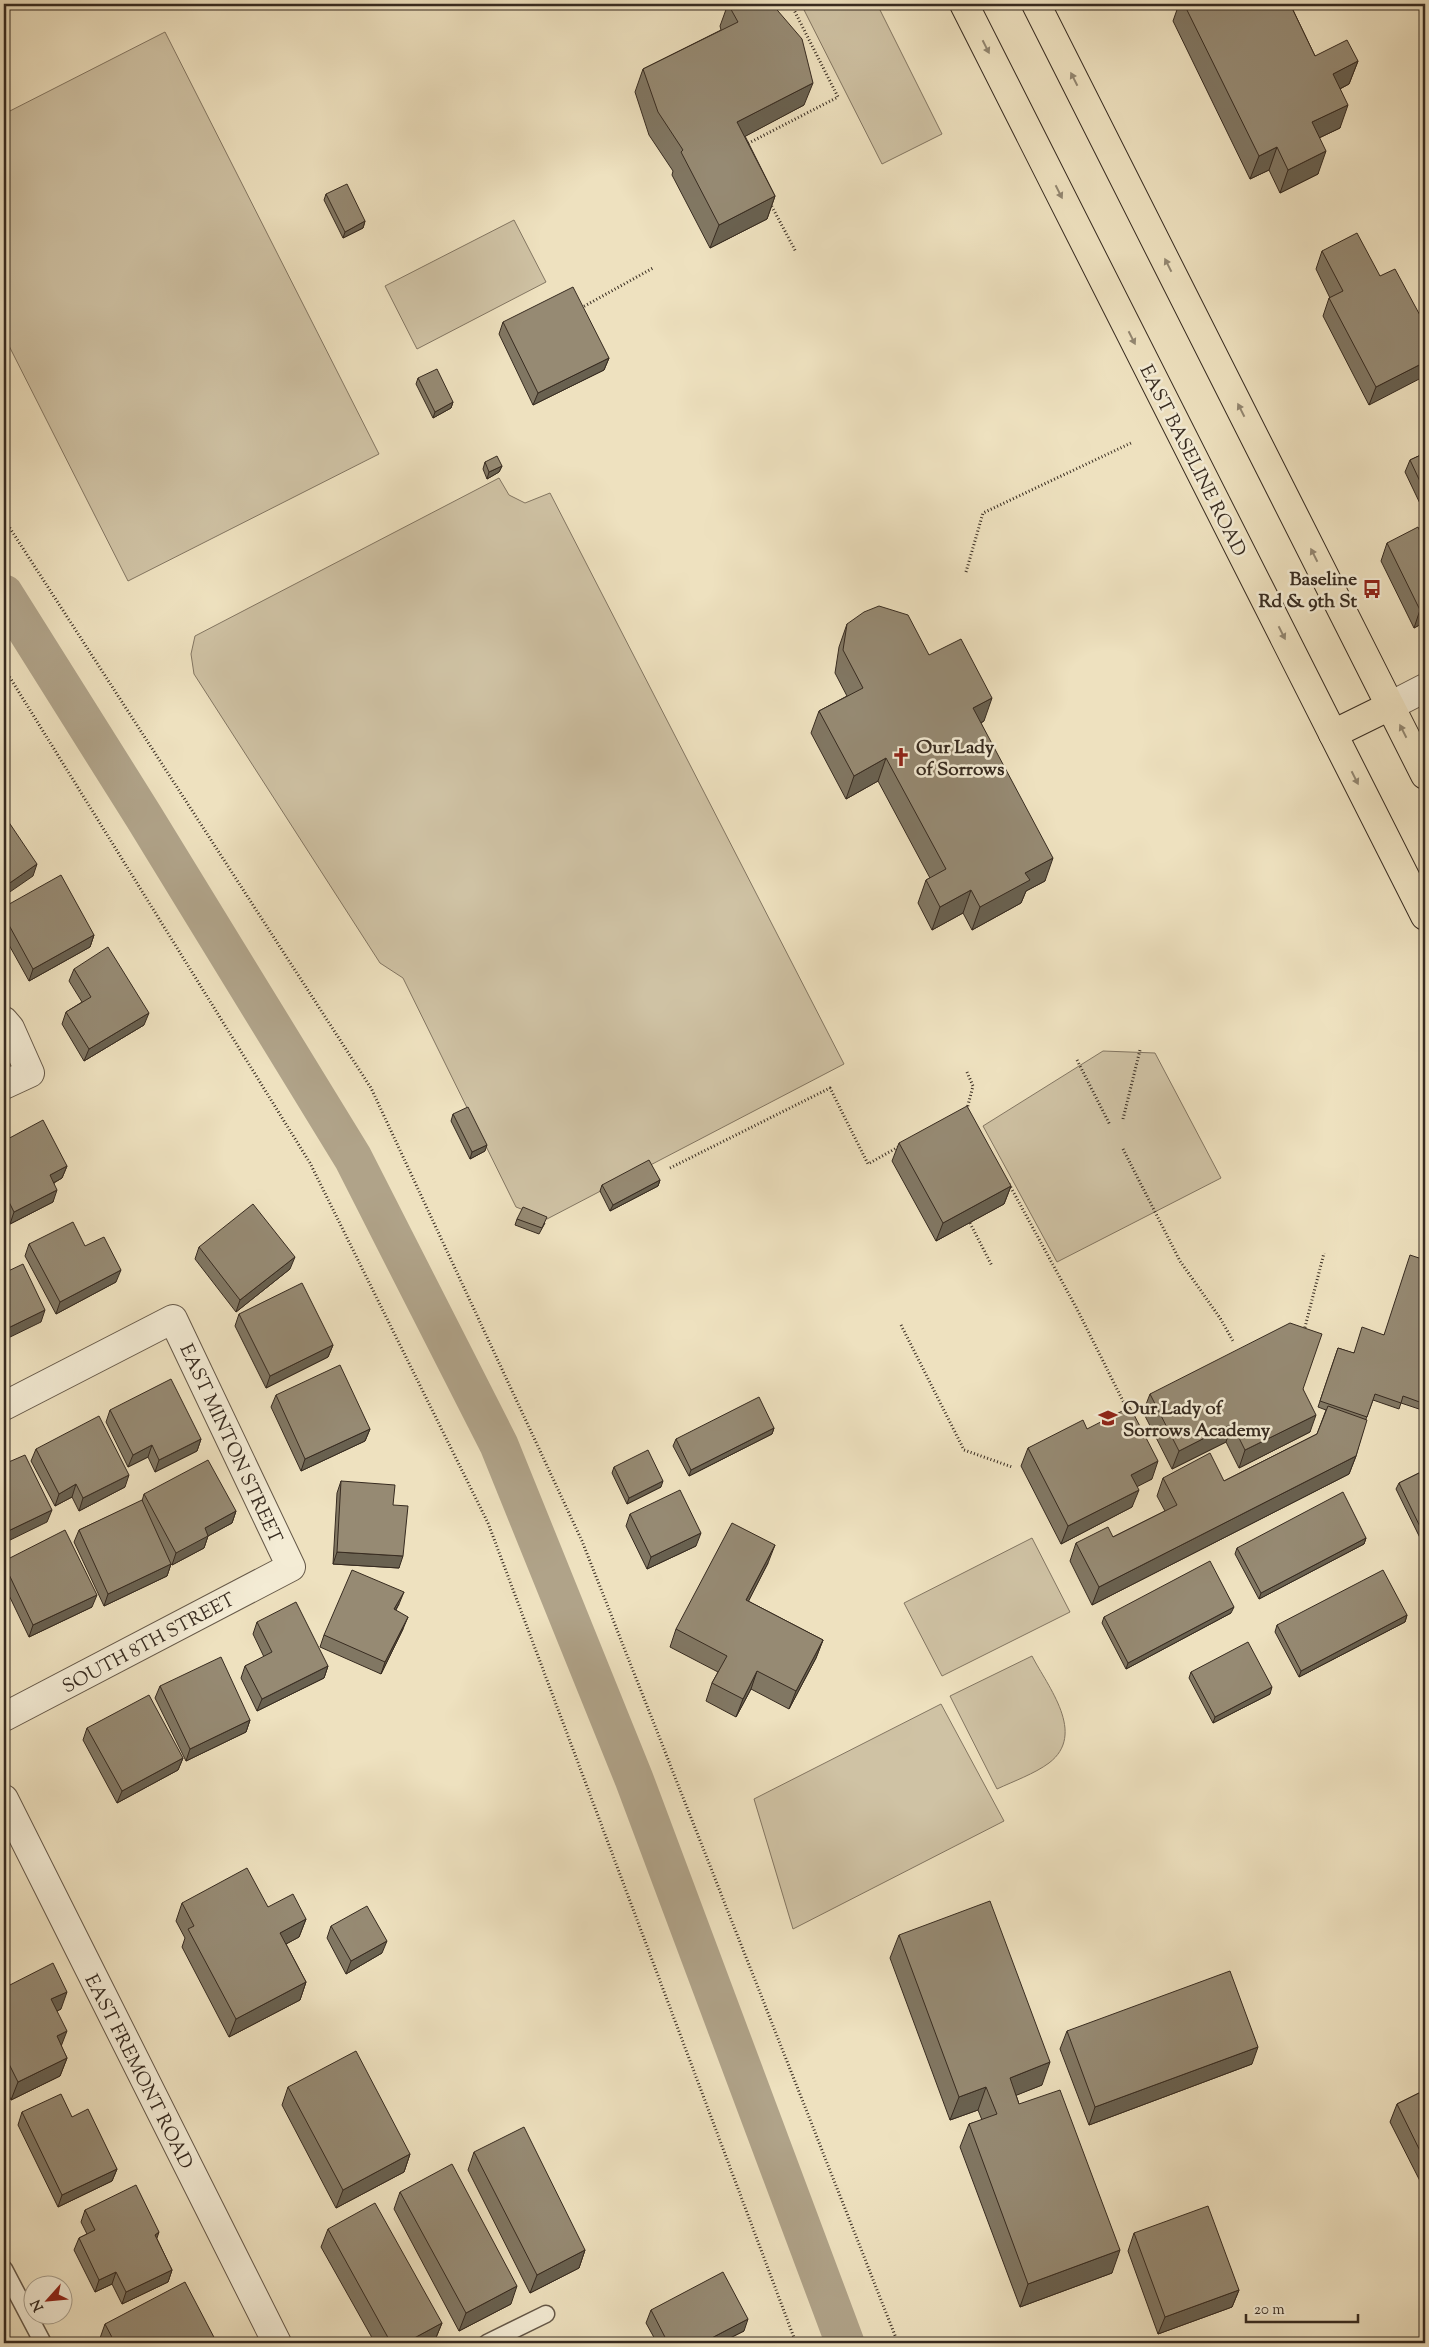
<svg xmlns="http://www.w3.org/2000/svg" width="1429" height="2347" font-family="'Sorts Mill Goudy',serif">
  <rect width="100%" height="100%" fill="#eee1bf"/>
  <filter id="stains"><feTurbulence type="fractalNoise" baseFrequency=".004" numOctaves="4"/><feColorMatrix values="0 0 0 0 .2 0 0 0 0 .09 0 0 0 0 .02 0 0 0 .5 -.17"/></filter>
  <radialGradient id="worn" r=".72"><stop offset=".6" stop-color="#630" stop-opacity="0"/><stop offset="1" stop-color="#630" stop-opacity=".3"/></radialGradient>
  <!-- green -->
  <g fill="#cfc2a4" stroke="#837662">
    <path d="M801,4H877L942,134L882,164Z"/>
    <path d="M165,32L379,454L128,581L4,336V114Z"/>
    <path d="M514,220L546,282L417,349L385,286Z"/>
    <path d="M499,478L509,495L525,503L550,493L844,1064L547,1219L516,1207L403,978L380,963L194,674L191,654L195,636Z"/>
    <path d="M1103,1051L1155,1053L1221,1178L1057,1262L983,1126Z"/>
    <path d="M1032,1538L1070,1612L942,1676L904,1603Z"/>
    <path d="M1032,1656C1048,1687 1087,1734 1049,1763C1034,1774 1014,1781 997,1789L950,1696Z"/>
    <path d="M941,1704L1004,1821L793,1929L754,1799Z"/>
  </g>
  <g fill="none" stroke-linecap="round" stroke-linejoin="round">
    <!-- canal -->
    <path stroke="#b0a389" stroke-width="39" d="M4,594L144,817L353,1158L499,1445L634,1779L845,2343"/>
    <!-- lane casing -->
    <g stroke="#655848" stroke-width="19">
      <g id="lane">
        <path d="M4,2269L43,2343"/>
        <path d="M487,2343L546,2314"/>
      </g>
    </g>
    <!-- street casing -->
    <g stroke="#655848" stroke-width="30">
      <g id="street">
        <path d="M1390,706L1425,688"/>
        <path d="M4,1021L10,1028L30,1073L4,1085"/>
        <path d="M4,1406L173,1319L291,1567L4,1717"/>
        <path d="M4,1799L277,2343"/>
      </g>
    </g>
    <!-- primary casing -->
    <g stroke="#372b20" stroke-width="30">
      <g id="primary">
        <path d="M964,4L1425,916"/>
        <path d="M1036,4L1425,775"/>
        <path d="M1333,734L1390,706"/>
      </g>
    </g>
    <!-- path -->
    <g stroke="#372b20" stroke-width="3" stroke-dasharray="1 2.5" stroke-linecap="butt">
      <path d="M745,145L838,97L791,4"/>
      <path d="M770,203L796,252"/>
      <path d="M581,308L653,268"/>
      <path d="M4,519L371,1088L582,1541L898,2343"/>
      <path d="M966,572L983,513L1131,443"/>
      <path d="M4,668L310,1163L488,1523L796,2343"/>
      <path d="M1077,1060L1110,1125"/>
      <path d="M967,1072L973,1086L967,1109"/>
      <path d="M1123,1119L1140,1050"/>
      <path d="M1123,1149L1180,1261L1220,1318L1233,1341"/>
      <path d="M670,1168L830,1088L868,1164L900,1146"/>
      <path d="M1009,1184L1077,1309L1124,1403"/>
      <path d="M970,1223L992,1266"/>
      <path d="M901,1325L964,1450L1012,1467"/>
      <path d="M1304,1331L1324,1253"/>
    </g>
    <!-- lane -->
    <use href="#lane" stroke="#f4ecd5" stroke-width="16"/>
    <!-- street -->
    <use href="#street" stroke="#f4ecd5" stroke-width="28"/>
    <!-- primary -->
    <use href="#primary" stroke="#eee1bf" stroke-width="28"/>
  </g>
  <!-- wall -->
  <g fill="#817763" stroke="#372b20">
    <path d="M728,4L804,105L745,136L775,196L767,219L710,248L672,175L673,171L649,135L635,92L643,69L721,30L720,26Z"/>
    <path d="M1179,4H1295L1293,10L1315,56L1358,61L1349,84L1340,89V128L1319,138L1318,174L1280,193L1269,170L1250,179L1173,21Z"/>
    <path d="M326,194L365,221L363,228L343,238L324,200Z"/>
    <path d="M1322,251L1380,276L1422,319L1369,405L1323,316L1329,298H1330L1316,269Z"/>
    <path d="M503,322L609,358L604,370L533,405L499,334Z"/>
    <path d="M418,378L453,402L451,408L433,418L416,384Z"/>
    <path d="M1425,453V514L1405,472L1410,460Z"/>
    <path d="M485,462L502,466L499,472L487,479L483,469Z"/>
    <path d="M1425,542V622L1414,628L1381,561L1387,543Z"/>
    <path d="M847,624L929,655L984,721L981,723L1045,881L1026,891L1021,903L972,930L963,913L932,930L918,903L926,880L930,878L878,781L846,799L811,733L819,711L847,696L835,673L839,647Z"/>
    <path d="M4,907L94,935L90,947L29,981L4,936Z"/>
    <path d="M74,969L144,1025L84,1061L62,1024L66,1012L82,1002L69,981Z"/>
    <path d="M453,1114L485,1151L470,1159L451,1121Z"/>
    <path d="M4,1141L67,1166L62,1178L54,1183L53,1202L10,1224L4,1213Z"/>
    <path d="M899,1143L1011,1186L1004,1204L936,1241L892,1161Z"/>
    <path d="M660,1180L658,1186L610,1211L600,1191L602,1185Z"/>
    <path d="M517,1219L545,1223L539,1234L515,1225Z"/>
    <path d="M29,1244L85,1246L116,1282L56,1314L25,1256Z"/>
    <path d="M199,1247L290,1269L236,1312L195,1259Z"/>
    <path d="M1425,1260V1411L1401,1403L1399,1409L1373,1400L1366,1419L1356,1456L1349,1474L1092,1605L1070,1561L1076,1543L1113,1537L1165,1511L1157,1496L1163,1478L1224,1481L1317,1434L1326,1410L1318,1407L1338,1348L1353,1353L1384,1335Z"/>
    <path d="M239,1314L333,1345L328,1357L266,1388L235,1326Z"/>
    <path d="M1303,1389L1310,1432L1239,1468L1226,1442L1172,1469L1143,1412L1150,1394Z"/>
    <path d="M276,1395L370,1429L365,1441L301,1471L271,1407Z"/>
    <path d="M110,1410L201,1439L197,1451L155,1472L148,1457L128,1467L106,1422Z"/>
    <path d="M774,1428L772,1434L689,1476L673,1446L676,1439Z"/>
    <path d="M1087,1429L1152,1479L1137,1486L1132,1507L1061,1544L1021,1466L1028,1448Z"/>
    <path d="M36,1449L125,1487L79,1511L72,1497L55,1506L31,1461Z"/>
    <path d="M614,1467L661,1487L627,1504L612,1473Z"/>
    <path d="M1425,1470V1548L1396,1489L1399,1483Z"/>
    <path d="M341,1481L393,1505L399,1568L333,1564L337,1493Z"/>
    <path d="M144,1494L236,1511L232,1523L208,1536L204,1548L172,1565L171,1564L167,1576L104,1606L74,1542L79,1530L142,1501Z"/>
    <path d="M630,1514L696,1546L647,1569L626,1526Z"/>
    <path d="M1366,1538L1364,1544L1259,1599L1235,1554L1237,1548Z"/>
    <path d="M4,1561L92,1607L29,1637L4,1585Z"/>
    <path d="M768,1563L748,1601L823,1640L816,1658L789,1709L751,1689L736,1717L706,1701L712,1683L718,1672L670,1647L676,1629Z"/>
    <path d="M399,1604L396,1610L403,1629L381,1674L320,1647L324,1635Z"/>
    <path d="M1231,1613L1126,1669L1102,1623L1104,1617Z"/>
    <path d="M1407,1615L1405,1622L1299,1677L1275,1632L1277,1625Z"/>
    <path d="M257,1622L328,1666L324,1678L257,1711L241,1678L245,1666L264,1657L253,1634Z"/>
    <path d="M1191,1672L1270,1694L1213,1723L1189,1678Z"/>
    <path d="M160,1686L250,1720L246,1732L186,1761L155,1698Z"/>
    <path d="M87,1728L183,1758L178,1770L117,1803L83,1740Z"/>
    <path d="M182,1903L268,1907L306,1919L299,1937L286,1944L306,1982L300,2000L229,2037L182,1947L185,1938L176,1921Z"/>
    <path d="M331,1926L382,1953L346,1974L327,1938Z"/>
    <path d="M899,1935L1042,2085L1016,2095L1019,2104L1112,2273L1020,2307L960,2147L969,2124L982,2120L978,2110L950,2120L890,1958Z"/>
    <path d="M4,1988L61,2009L57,2011L61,2046L67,2058L60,2076L11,2100L4,2084Z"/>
    <path d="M1067,2031L1252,2064L1089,2125L1060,2049Z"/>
    <path d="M288,2087L410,2154L404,2172L336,2208L282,2105Z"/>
    <path d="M1425,2090V2179L1420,2181L1390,2122L1397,2104Z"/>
    <path d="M22,2112L72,2117L117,2169L112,2181L58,2207L18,2125Z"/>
    <path d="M474,2152L585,2250L579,2268L530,2293L468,2170Z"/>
    <path d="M400,2192L511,2304L459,2331L394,2209Z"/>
    <path d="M85,2210L157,2239L172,2270L168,2282L122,2304L112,2284L95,2292L74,2250L79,2238L87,2234L81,2222Z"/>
    <path d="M328,2229L442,2323L435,2340L430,2343H375L321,2247Z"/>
    <path d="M1134,2233L1239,2290L1232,2307L1158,2334L1128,2251Z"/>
    <path d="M651,2310L744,2331L720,2343H657L646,2323Z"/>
    <path d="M105,2324L217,2343H100L99,2341Z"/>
  </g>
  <!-- shaded-wall -->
  <g fill="#696150" stroke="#372b20">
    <path d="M1284,4H1295L1292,12Z"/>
    <path d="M1358,61L1349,84L1324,97L1333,74Z"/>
    <path d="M813,83L804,105L729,145L737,122Z"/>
    <path d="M1348,105L1340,128L1304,145L1312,122Z"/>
    <path d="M1277,147L1269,170L1250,179L1259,156Z"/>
    <path d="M1326,151L1318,174L1280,193L1288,170Z"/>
    <path d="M775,196L767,219L710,248L719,225Z"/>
    <path d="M365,221L363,228L343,238L345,232Z"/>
    <path d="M609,358L604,370L533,405L538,393Z"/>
    <path d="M1425,362V376L1369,405L1376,387Z"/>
    <path d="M453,402L451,408L433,418L435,412Z"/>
    <path d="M502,466L499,472L487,479L489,472Z"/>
    <path d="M1425,608V622L1414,628L1420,610Z"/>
    <path d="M992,698L984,721L965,731L973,708Z"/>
    <path d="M886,758L878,781L846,799L854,776Z"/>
    <path d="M1053,858L1045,881L1026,891L1021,903L972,930L980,907L1025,873Z"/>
    <path d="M37,864L33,876L4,896V887Z"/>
    <path d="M971,890L963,913L932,930L940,907Z"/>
    <path d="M94,935L90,947L29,981L33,969Z"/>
    <path d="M149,1013L144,1025L84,1061L89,1049Z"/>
    <path d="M487,1145L485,1151L470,1159L472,1152Z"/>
    <path d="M67,1166L62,1178L46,1187L50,1175Z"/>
    <path d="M660,1180L658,1186L610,1211L613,1205Z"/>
    <path d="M1011,1186L1004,1204L936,1241L943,1223Z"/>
    <path d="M57,1190L53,1202L10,1224L14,1212Z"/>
    <path d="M295,1257L290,1269L236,1312L240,1300Z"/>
    <path d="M121,1270L116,1282L56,1314L60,1302Z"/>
    <path d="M45,1310L41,1322L4,1340V1330Z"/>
    <path d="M333,1345L328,1357L266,1388L270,1376Z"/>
    <path d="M1316,1415L1310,1432L1239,1468L1245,1450Z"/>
    <path d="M1232,1424L1226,1442L1172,1469L1179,1451Z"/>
    <path d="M774,1428L772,1434L689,1476L691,1470Z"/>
    <path d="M370,1429L365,1441L301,1471L305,1459Z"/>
    <path d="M201,1439L197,1451L155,1472L159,1460Z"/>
    <path d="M152,1445L148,1457L128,1467L133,1455Z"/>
    <path d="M1356,1456L1349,1474L1092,1605L1099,1587Z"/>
    <path d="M1158,1461L1152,1479L1125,1493L1131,1475Z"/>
    <path d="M129,1475L125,1487L79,1511L83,1498Z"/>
    <path d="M663,1481L661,1487L627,1504L629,1498Z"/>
    <path d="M76,1484L72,1497L55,1506L59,1494Z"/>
    <path d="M1139,1490L1132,1507L1061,1544L1068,1526Z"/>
    <path d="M52,1510L47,1522L4,1543V1533Z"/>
    <path d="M236,1511L232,1523L208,1536L204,1548L172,1565L176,1553L205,1528Z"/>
    <path d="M701,1533L696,1546L647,1569L651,1557Z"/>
    <path d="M1366,1538L1364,1544L1259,1599L1261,1593Z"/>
    <path d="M775,1545L768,1563L740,1618L746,1600Z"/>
    <path d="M337,1552L403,1556L399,1568L333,1564Z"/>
    <path d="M171,1564L167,1576L104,1606L108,1594Z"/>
    <path d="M404,1592L399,1604L389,1621L394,1609Z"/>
    <path d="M97,1595L92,1607L29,1637L33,1625Z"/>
    <path d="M1234,1607L1231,1613L1126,1669L1128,1663Z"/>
    <path d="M1407,1615L1405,1622L1299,1677L1301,1671Z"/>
    <path d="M408,1617L403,1629L381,1674L385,1662Z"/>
    <path d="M823,1640L816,1658L789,1709L796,1691Z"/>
    <path d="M328,1666L324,1678L257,1711L262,1699Z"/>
    <path d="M757,1671L751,1689L736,1717L743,1699Z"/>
    <path d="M1272,1687L1270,1694L1213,1723L1215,1717Z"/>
    <path d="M250,1720L246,1732L186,1761L190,1749Z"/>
    <path d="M183,1758L178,1770L117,1803L122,1791Z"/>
    <path d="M306,1919L299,1937L273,1951L280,1933Z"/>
    <path d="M387,1941L382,1953L346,1974L351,1961Z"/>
    <path d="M306,1982L300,2000L229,2037L236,2019Z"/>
    <path d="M67,1992L61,2009L45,2017L51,1999Z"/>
    <path d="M67,2031L60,2049L57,2036Z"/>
    <path d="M1258,2047L1252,2064L1089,2125L1095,2107Z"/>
    <path d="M67,2058L60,2076L11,2100L18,2082Z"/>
    <path d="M1050,2062L1042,2085L1002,2101L1010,2078Z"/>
    <path d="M986,2087L978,2110L950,2120L959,2097Z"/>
    <path d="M410,2154L404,2172L336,2208L343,2190Z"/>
    <path d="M1425,2167V2179L1420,2181Z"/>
    <path d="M117,2169L112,2181L58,2207L62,2195Z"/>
    <path d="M159,2232L155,2244V2235Z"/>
    <path d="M585,2250L579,2268L530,2293L537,2275Z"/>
    <path d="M1120,2250L1112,2273L1020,2307L1028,2284Z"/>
    <path d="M172,2270L168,2282L122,2304L126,2292Z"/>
    <path d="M116,2272L112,2284L95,2292L99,2280Z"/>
    <path d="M517,2286L511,2304L459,2331L466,2313Z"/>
    <path d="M1239,2290L1232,2307L1158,2334L1165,2317Z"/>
    <path d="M748,2319L744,2331L720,2343H702Z"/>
    <path d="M442,2323L435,2340L430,2343H405Z"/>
  </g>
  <!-- building -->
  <g fill="#968a73" stroke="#372b20">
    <path d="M728,4H768L769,6L772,4L802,39L813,83L737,122L775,196L719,225L681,152L683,150L658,112L643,69L738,22Z"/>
    <path d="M1184,4H1290L1315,56L1347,40L1358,61L1333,74L1348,105L1312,122L1326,151L1288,170L1277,147L1259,156Z"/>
    <path d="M347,184L365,221L345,232L326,194Z"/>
    <path d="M1357,233L1380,276L1395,269L1422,319L1425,318V362L1376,387L1329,298L1343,291L1322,251Z"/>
    <path d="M573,287L609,358L538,393L503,322Z"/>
    <path d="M437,369L453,402L435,412L418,378Z"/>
    <path d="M1425,453V492L1410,460Z"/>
    <path d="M497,456L502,466L489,472L485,462Z"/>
    <path d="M1418,527L1425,542V608L1420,610L1387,543Z"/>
    <path d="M879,606L908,615L929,655L961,639L992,698L973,708L1053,858L1025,873L1030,880L980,907L971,890L940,907L926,880L946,869L886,758L854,776L819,711L863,688L843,650L847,624L864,612Z"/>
    <path d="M4,815L37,864L4,887Z"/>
    <path d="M61,875L94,935L33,969L4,916V907Z"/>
    <path d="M108,947L149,1013L89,1049L66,1012L91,997L74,969Z"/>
    <path d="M967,1106L1011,1186L943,1223L899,1143Z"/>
    <path d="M468,1107L487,1145L472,1152L453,1114Z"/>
    <path d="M43,1120L67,1166L50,1175L57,1190L14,1212L4,1192V1141Z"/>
    <path d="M649,1160L660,1180L613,1205L602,1185Z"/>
    <path d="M253,1204L295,1257L240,1300L199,1247Z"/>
    <path d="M523,1207L547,1217L542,1228L517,1219Z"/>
    <path d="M73,1222L85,1246L104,1237L121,1270L60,1302L29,1244Z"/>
    <path d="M1410,1255L1425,1260V1404L1403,1396L1401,1403L1375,1394L1367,1417L1320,1401L1338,1348L1354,1353L1362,1327L1384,1335Z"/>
    <path d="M23,1264L45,1310L4,1330V1273Z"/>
    <path d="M302,1283L333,1345L270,1376L239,1314Z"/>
    <path d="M1290,1323L1322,1334L1303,1389L1316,1415L1245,1450L1232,1424L1179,1451L1150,1394Z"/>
    <path d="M340,1365L370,1429L305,1459L276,1395Z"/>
    <path d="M171,1379L201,1439L159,1460L152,1445L133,1455L110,1410Z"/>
    <path d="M759,1397L774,1428L691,1470L676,1439Z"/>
    <path d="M1328,1406L1367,1420L1356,1456L1099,1587L1076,1543L1108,1527L1113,1537L1177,1505L1163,1478L1210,1453L1224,1481L1317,1434Z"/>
    <path d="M1130,1407L1158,1461L1131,1475L1139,1490L1068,1526L1028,1448L1083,1420L1087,1429Z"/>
    <path d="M99,1416L129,1475L83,1498L76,1484L59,1494L36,1449Z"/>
    <path d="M648,1450L663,1481L629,1498L614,1467Z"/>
    <path d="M25,1455L52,1510L4,1533V1464Z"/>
    <path d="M208,1460L236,1511L205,1528L208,1536L176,1553L144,1494Z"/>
    <path d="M1425,1470V1537L1399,1483Z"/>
    <path d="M341,1481L395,1485L393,1505L408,1506L403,1556L337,1552Z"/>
    <path d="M680,1490L701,1533L651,1557L630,1514Z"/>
    <path d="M1343,1492L1366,1538L1261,1593L1237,1548Z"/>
    <path d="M142,1500L171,1564L108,1594L79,1530Z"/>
    <path d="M732,1523L775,1545L746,1600L823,1640L796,1691L757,1671L743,1699L712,1683L727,1656L676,1629Z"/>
    <path d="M65,1530L97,1595L33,1625L4,1564V1561Z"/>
    <path d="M1210,1561L1234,1607L1128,1663L1104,1617Z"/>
    <path d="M352,1570L404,1592L394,1609L408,1617L385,1662L324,1635Z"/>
    <path d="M1383,1570L1407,1615L1301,1671L1277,1625Z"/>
    <path d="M296,1602L328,1666L262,1699L245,1666L272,1652L257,1622Z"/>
    <path d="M1248,1642L1272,1687L1215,1717L1191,1672Z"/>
    <path d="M221,1657L250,1720L190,1749L160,1686Z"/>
    <path d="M149,1695L183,1758L122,1791L87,1728Z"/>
    <path d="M247,1868L268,1907L293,1894L306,1919L280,1933L306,1982L236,2019L188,1929L194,1926L182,1903Z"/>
    <path d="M990,1901L1050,2062L1010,2078L1019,2104L1060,2090L1120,2250L1028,2284L969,2124L997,2114L986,2087L959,2097L899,1935Z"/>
    <path d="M367,1906L387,1941L351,1961L331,1926Z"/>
    <path d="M53,1963L67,1992L51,1999L67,2031L57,2036L67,2058L18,2082L4,2054V1988Z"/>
    <path d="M1230,1971L1258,2047L1095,2107L1067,2031Z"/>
    <path d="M356,2051L410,2154L343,2190L288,2087Z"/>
    <path d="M1425,2090V2161L1397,2104Z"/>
    <path d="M61,2094L72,2117L88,2109L117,2169L62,2195L22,2112Z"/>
    <path d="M524,2127L585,2250L537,2275L474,2152Z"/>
    <path d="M452,2164L517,2286L466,2313L400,2192Z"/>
    <path d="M136,2185L159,2232L155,2235L172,2270L126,2292L116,2272L99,2280L79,2238L95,2230L85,2210Z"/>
    <path d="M375,2203L442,2323L405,2343H391L328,2229Z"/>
    <path d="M1208,2206L1239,2290L1165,2317L1134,2233Z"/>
    <path d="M723,2272L748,2319L702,2343H668L651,2310Z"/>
    <path d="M185,2282L217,2343H115L105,2324Z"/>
  </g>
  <!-- one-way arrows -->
  <defs><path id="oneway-solid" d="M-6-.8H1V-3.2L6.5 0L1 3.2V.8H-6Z" transform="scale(1.25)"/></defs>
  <g fill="#928670">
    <use href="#oneway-solid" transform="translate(986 47) rotate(63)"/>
    <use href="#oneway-solid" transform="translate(1074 79) rotate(-117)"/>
    <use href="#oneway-solid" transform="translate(1059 192) rotate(63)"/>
    <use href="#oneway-solid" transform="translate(1168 265) rotate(-117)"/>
    <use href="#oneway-solid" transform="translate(1132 338) rotate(63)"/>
    <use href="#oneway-solid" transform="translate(1241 410) rotate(-117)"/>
    <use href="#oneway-solid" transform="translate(1314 555) rotate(-117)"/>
    <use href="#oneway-solid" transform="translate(1282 633) rotate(63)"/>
    <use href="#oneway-solid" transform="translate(1403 731) rotate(-117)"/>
    <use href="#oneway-solid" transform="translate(1355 778) rotate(63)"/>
  </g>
  <!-- icons -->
  <defs>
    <g id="bus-bare" transform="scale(1.5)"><path d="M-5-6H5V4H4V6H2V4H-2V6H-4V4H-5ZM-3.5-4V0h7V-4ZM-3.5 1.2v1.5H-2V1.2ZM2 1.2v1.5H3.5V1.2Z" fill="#8f2418" stroke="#f4ecd5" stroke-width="2.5" paint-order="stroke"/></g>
    <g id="church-bare" transform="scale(1.5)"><path d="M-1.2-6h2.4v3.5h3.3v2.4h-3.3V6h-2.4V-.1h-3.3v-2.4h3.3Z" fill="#8f2418" stroke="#f4ecd5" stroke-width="2.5" paint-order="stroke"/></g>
    <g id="school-bare" transform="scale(1.5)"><path d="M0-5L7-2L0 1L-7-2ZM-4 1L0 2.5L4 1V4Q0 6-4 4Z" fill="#8f2418" stroke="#f4ecd5" stroke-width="2.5" paint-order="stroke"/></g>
  </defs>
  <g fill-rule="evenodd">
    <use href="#bus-bare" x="1372" y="589"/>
    <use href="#church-bare" x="901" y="757"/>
    <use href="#school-bare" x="1108" y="1418"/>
  </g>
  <g text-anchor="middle" stroke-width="5" stroke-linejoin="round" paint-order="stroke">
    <!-- street labels -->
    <g font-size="19" fill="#372b20" stroke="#f4ecd5">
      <text transform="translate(1194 460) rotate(63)" y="7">EAST BASELINE ROAD</text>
      <text transform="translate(232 1443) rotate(65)" y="7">EAST MINTON STREET</text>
      <text transform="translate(148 1642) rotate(-28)" y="7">SOUTH 8TH STREET</text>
      <text transform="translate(140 2071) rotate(63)" y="7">EAST FREMONT ROAD</text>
    </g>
    <!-- poi labels -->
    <g font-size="19" font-weight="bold" fill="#372b20" stroke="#f4ecd5" text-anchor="start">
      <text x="1357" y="585" text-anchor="end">Baseline<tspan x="1357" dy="22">Rd &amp; 9th St</tspan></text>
      <text x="916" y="753">Our Lady<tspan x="916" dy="22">of Sorrows</tspan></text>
      <text x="1123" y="1414">Our Lady of<tspan x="1123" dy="22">Sorrows Academy</tspan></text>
    </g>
  </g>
  <!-- margin -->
  <rect width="1429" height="2347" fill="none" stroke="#eee1bf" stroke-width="20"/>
  <rect x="5" y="5" width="1419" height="2337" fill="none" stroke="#372b20" stroke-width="2.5"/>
  <rect x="10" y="10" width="1409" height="2327" fill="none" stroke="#372b20"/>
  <!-- north arrow -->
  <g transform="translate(48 2300) rotate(243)"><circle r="24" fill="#f4ecd5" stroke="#a89f8d"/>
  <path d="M0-4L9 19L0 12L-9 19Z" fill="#8f2418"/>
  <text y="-8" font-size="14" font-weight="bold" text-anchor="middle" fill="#372b20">N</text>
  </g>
  <!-- scale -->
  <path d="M1246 2314v8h112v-8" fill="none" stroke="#372b20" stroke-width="2.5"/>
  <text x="1254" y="2314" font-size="15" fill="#372b20" stroke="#f4ecd5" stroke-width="4" paint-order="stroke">20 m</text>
  <rect width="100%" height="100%" filter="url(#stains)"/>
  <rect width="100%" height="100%" fill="url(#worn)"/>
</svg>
